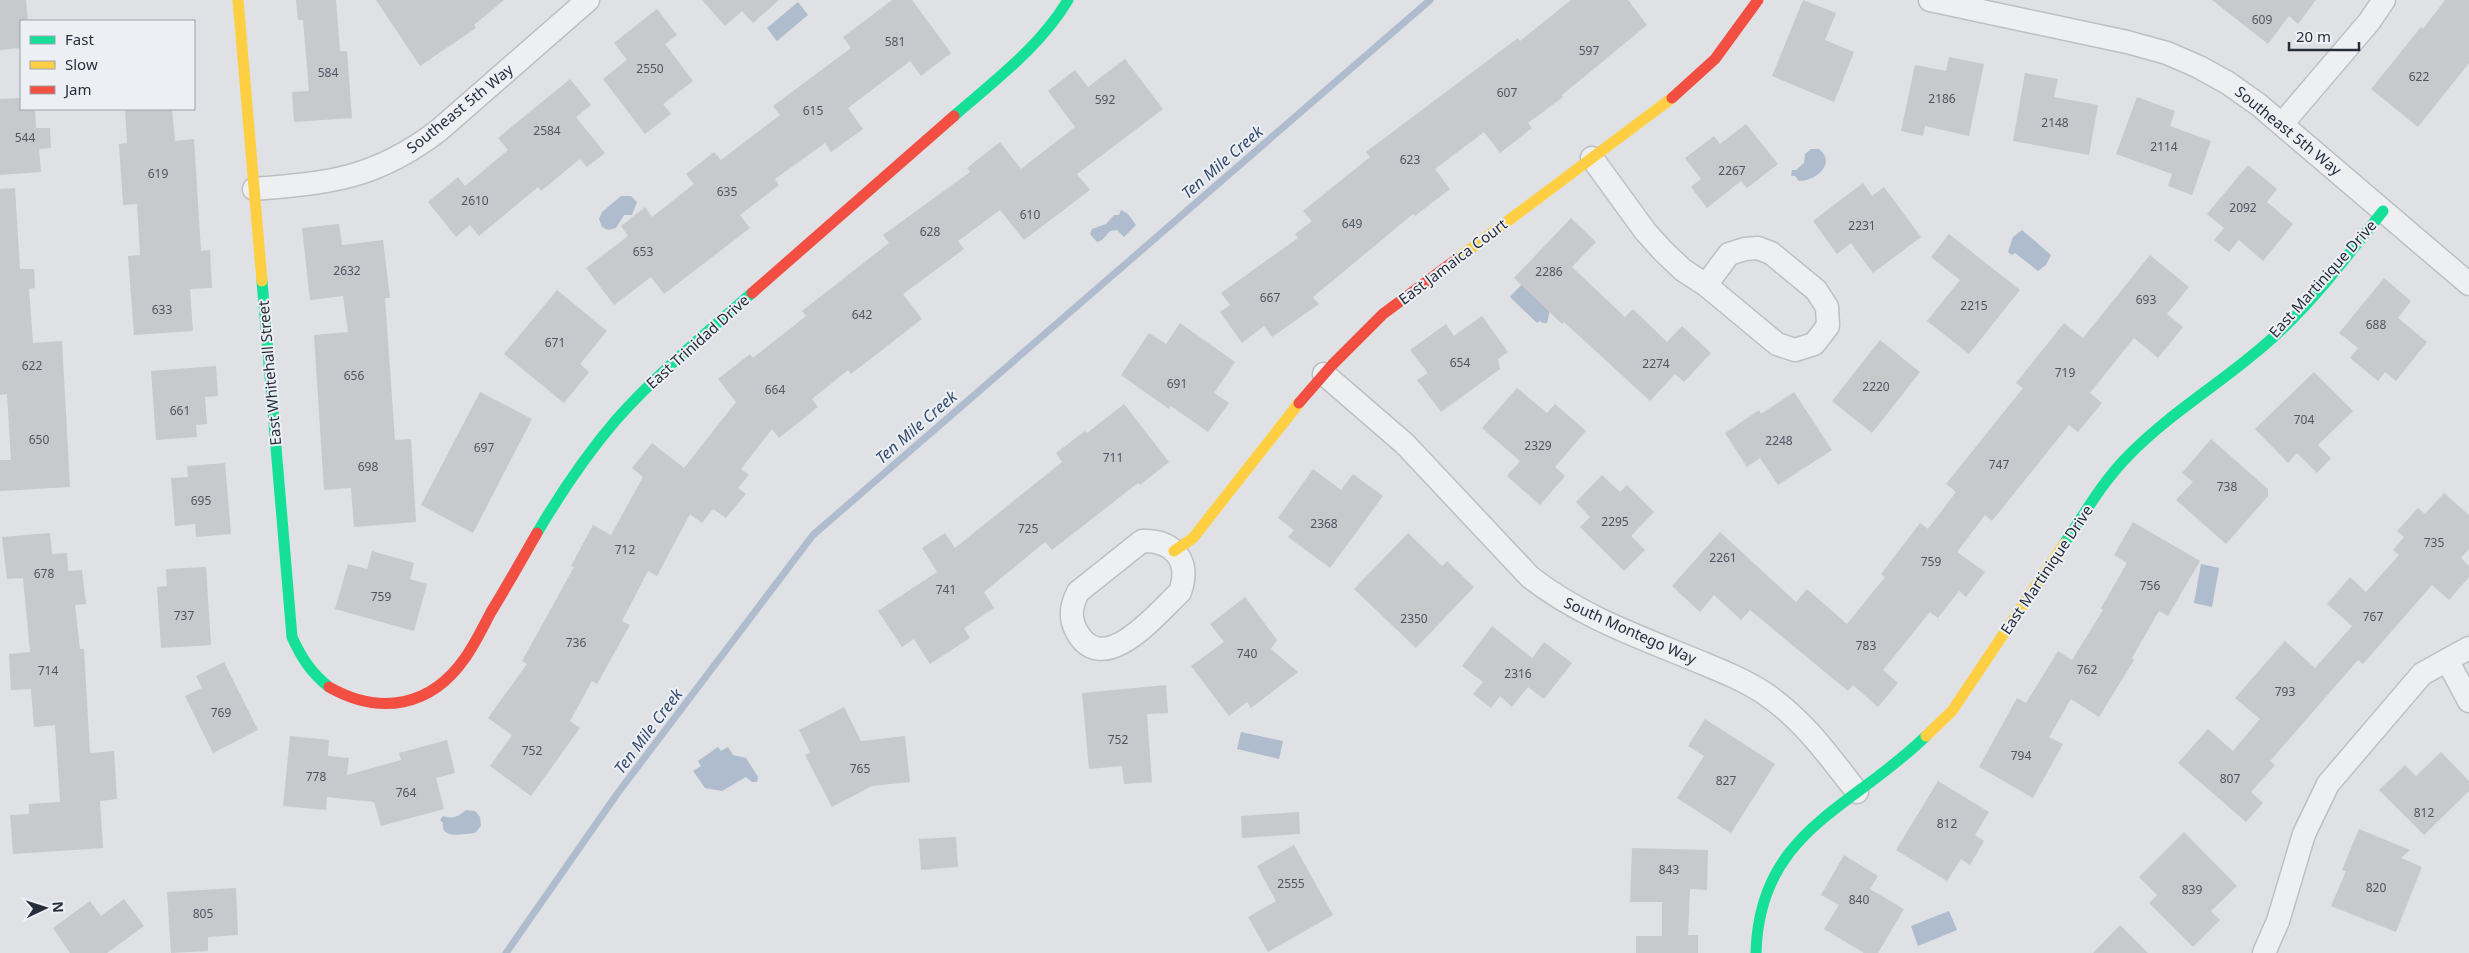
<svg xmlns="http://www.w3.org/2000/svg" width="2469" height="953" font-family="'Noto Sans',sans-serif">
  <rect width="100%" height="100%" fill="#dfe1e4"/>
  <!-- water -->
  <g fill="#aebcce">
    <path d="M798,2L808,15L777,41L767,28Z"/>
    <path d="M1811,149H1819C1837,163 1816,181 1799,181L1795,176H1791L1792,170H1796L1804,163L1805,154Z"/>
    <path d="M621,196H631L637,202L632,215H624L616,228L608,230L602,227L599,219L602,212Z"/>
    <path d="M1121,210L1128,214L1136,225L1124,237L1117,230L1110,231L1102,240L1097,242L1090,234L1092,229L1106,224L1114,215H1119Z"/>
    <path d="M2022,230L2051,255L2046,265L2038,271L2015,253L2012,255L2008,252L2013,237Z"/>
    <path d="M1522,284L1550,310L1547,323H1543L1540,321L1537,323L1510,297Z"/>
    <path d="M2201,564L2219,568L2212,607L2194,603Z"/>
    <path d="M1241,732L1283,741L1279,759L1237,749Z"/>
    <path d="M718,747L721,751L728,747L733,755L746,758L758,777L757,782H752L746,777L722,791L705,788L693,771L701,766L698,761Z"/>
    <path d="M466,810L475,811L480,817L481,826L475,833C463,834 441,840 443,823L440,820L443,816C453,820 459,816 466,810Z"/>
    <path d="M1949,911L1957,930L1918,946L1911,926Z"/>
  </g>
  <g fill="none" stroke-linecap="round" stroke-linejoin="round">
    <!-- stream -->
    <path stroke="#aebcce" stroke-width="7" d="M506,953L617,794L813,535L1430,0"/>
  </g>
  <!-- building -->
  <g fill="#c7c9cc">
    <path d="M0,0H26L28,21H21V48L0,50Z"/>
    <path d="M296,0H336L340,51H347L352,118L294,122L292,92L309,91L303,20H298Z"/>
    <path d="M376,0H504L474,25L476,28L420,66Z"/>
    <path d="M702,0H779L753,23L742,11L725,26Z"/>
    <path d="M892,0H912L951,53L921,76L910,61L848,108L863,129L831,152L825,143L775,179L779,185L740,215L750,228L664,294L651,277L614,305L586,268L628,236L621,226L645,207L652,217L694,184L686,174L714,152L721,160L780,115L773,106L851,48L843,37Z"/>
    <path d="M1571,0H1628L1647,25L1562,95L1563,97L1528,123L1532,128L1500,153L1484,132L1435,169L1450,189L1415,216L1413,214L1313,297L1319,304L1272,337L1264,326L1242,343L1220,312L1230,305L1221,293L1298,238L1295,234L1312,221L1303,211L1370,157L1366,152L1518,38L1520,41Z"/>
    <path d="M1803,0L1836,13L1825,40L1854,52L1834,102L1772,76Z"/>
    <path d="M2212,0H2316L2298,24L2289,16L2268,44Z"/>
    <path d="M2445,0H2469V63L2418,127L2371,89L2421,27L2423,29Z"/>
    <path d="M657,9L677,35L665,44L693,81L663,104L671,114L645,134L603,79L627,60L614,43Z"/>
    <path d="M1949,57L1984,64L1969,136L1925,126L1923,136L1901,131L1915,65L1946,71Z"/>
    <path d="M1125,59L1163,109L1077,174L1090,190L1024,240L1000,210L958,241L964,249L903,294L922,319L851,374L848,370L812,399L818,407L779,438L772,429L741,469L749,475L738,488L746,494L726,518L713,509L702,523L690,514L657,576L648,571L622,621L630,625L597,684L592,681L570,721L580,728L531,796L490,766L512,735L488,718L527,664L522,661L574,567L571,566L593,525L611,535L643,477L632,468L652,443L684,468L736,402L718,379L750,354L753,358L806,316L802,311L889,243L883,235L970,172L967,168L1000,142L1021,169L1075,127L1048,91L1075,70L1088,87Z"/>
    <path d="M2025,73L2058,79L2054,97L2098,105L2089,155L2013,141Z"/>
    <path d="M570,79L591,105L576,117L605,153L587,167L580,159L541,191L538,187L479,236L470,225L456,237L428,202L458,177L465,186L508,150L498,138Z"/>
    <path d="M2137,97L2175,111L2170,126L2211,141L2192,195L2168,186L2172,174L2116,154Z"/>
    <path d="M21,98V109H35L36,128H50L51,148L39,149L41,172L0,175V99Z"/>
    <path d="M125,109H172L175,141L194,139L201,251L210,250L212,288L190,289L193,331L134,335L128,256L140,255L137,204L123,205L119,144L127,143Z"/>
    <path d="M1746,124L1778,164L1747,188L1741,181L1707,208L1691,187L1701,179L1685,158L1714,136L1720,144Z"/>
    <path d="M2248,165L2277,189L2267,202L2293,224L2263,261L2239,240L2229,252L2214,240L2224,228L2207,214Z"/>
    <path d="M1863,183L1872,196L1884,187L1921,237L1873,273L1851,243L1837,254L1813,221Z"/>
    <path d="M15,188L20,269H34L35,288L29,289L33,343L62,341L70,487L0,491V460H11L7,394L0,395V189Z"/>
    <path d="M1571,218L1596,242L1572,267L1625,317L1633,309L1667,342L1682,326L1711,353L1684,382L1675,374L1650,401L1564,322L1562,324L1514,278Z"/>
    <path d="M339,224L342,245L383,240L390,298H385L395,440L411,439L416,522L354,527L351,488L324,490L314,335L348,332L343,296L310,300L302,228Z"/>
    <path d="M1949,234L2020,290L1969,354L1927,321L1960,280L1931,257Z"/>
    <path d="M2150,255L2189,287L2167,314L2183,327L2158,358L2134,338L2090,393L2102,403L2078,432L2069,425L1992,521L1985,515L1957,552L1985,572L1966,597L1959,591L1938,618L1930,612L1883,670L1898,683L1878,707L1853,685L1848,691L1750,610L1741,620L1714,595L1700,612L1672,586L1720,532L1796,602L1807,589L1847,624L1885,577L1881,574L1920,523L1928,529L1956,492L1946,484L2023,388L2016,383L2064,323L2083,338Z"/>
    <path d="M2384,278L2411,301L2398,318L2427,342L2396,381L2385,372L2378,381L2350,358L2358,348L2339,333Z"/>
    <path d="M557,290L607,331L580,364L589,372L564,403L504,354Z"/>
    <path d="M1482,316L1508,352L1498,359L1500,369L1441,412L1417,380L1428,373L1410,350L1446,324L1454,336Z"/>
    <path d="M1180,323L1235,362L1214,393L1229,403L1208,432L1171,406L1169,409L1121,375L1149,333L1166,344Z"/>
    <path d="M1880,340L1920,372L1872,433L1832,401Z"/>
    <path d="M216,366L218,396L205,397L207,424L196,425L197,437L156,440L151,371Z"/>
    <path d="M2314,372L2353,411L2318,445L2331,458L2317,473L2297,453L2288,463L2255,429Z"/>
    <path d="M1517,388L1547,413L1555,404L1586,431L1555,467L1565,476L1540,505L1507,476L1520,461L1482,428Z"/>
    <path d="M480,392L532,419L473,533L421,505Z"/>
    <path d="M1794,392L1832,450L1778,485L1760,458L1747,467L1725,433L1759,410L1761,414Z"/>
    <path d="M1124,404L1169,462L1140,485L1138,483L1052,550L1045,542L984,592L994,608L964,628L970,638L930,664L914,639L902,647L878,611L937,572L922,548L945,533L955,548L1062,462L1056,453L1085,431L1087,433Z"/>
    <path d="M2211,439L2268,489V496L2226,544L2176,500L2193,482L2182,473Z"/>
    <path d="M225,463L231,534L196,537L195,524L175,526L171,478L188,477L187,466Z"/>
    <path d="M1313,469L1341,490L1353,474L1383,496L1330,568L1288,537L1294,530L1278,518Z"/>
    <path d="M1602,475L1620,492L1627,485L1654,512L1631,536L1645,550L1624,571L1580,527L1590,517L1576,502Z"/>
    <path d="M2444,493L2469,515V549L2461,558L2469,566V577L2449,600L2432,585L2363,664L2358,660L2270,761L2275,765L2251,792L2263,803L2246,822L2178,763L2208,729L2233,751L2260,719L2235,698L2285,641L2315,668L2352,626L2327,604L2350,577L2366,592L2399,555L2393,550L2404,537L2397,531L2418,508L2425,514Z"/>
    <path d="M2133,522L2200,561L2168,616L2159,611L2132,658L2134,660L2099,717L2071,699L2049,737L2063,744L2033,798L1979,767L2017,698L2026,703L2058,651L2072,660L2103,610L2101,608L2127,563L2114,555Z"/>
    <path d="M50,533L52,554L67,553L68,571L82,570L86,604L75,605L80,649H84L90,753L114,751L117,799L100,801L103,848L13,854L10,815L29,814V804L60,802L55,725L34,727L31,689L11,690L9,654L30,652L23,578L7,579L2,537Z"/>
    <path d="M1408,533L1442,566L1447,561L1474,587L1416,648L1354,589Z"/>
    <path d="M372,551L414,563L410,579L427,584L414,631L335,609L348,564L367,569Z"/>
    <path d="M206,567L211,645L161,648L157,587L167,586L166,569Z"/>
    <path d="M1245,597L1277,640L1271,649L1298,672L1251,708L1247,702L1229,716L1191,666L1224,642L1210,624Z"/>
    <path d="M1492,626L1532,658L1544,642L1572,663L1544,699L1528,687L1512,707L1500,696L1491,708L1473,694L1483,682L1462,666Z"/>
    <path d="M224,662L258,730L213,753L185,696L202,688L196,676Z"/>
    <path d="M1166,685L1168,713L1147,714L1152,782L1124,784L1122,766L1089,769L1082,693Z"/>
    <path d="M844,707L861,741L905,736L910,782L872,786L832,807L805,755L810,752L799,730Z"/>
    <path d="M1705,719L1775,764L1731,833L1677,798L1704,756L1688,746Z"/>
    <path d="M290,736L329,740L328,756L349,758L347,775L401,760L399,753L447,740L455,773L436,778L444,809L381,826L374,802L327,797L326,810L283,806Z"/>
    <path d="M2441,752L2469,781V791L2424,835L2379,790L2405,765L2416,776Z"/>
    <path d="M1938,781L1989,812L1975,835L1984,841L1970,865L1961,859L1947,881L1896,850Z"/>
    <path d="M1299,812L1300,834L1242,838L1241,816Z"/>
    <path d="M2359,829L2410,850L2401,858L2422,867L2396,932L2331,906L2346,871L2342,870Z"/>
    <path d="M2184,832L2237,886L2211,911L2220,920L2193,947L2149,903L2157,895L2139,877Z"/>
    <path d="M956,837L958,867L921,870L919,839Z"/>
    <path d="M1294,845L1333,915L1268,952L1248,917L1276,901L1257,866Z"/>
    <path d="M1632,848L1708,850L1707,890L1690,889L1688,935H1698V953H1636V936H1662V902H1630Z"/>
    <path d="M1844,855L1878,876L1870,889L1904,909L1878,953H1864L1824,929L1839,905L1821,895Z"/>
    <path d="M236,888L238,935L208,937V951L171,953L167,892Z"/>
    <path d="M124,899L144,926L107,953H70L53,928L90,901L101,916Z"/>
    <path d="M2120,925L2148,953H2093Z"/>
  </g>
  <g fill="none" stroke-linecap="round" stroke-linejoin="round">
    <!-- street casing -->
    <g stroke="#bdbfc2" stroke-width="25">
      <g id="street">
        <path d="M1930,0L2127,42L2167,53L2199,67L2228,83L2259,105L2469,284"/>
        <path d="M2282,124L2369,22L2384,0"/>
        <path d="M1592,158L1645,231L1663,251L1683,270L1706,285L1777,344L1795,350L1814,344L1828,326L1827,307L1816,290L1771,253L1758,248L1745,249L1729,254L1706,285"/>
        <path d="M254,189C329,183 375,179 438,131L588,0"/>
        <path d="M1324,374L1405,444L1530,577C1580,616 1637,636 1695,660C1719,670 1743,679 1764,693C1803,719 1829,756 1857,792"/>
        <path d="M1142,541C1174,540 1191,561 1180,592C1158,612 1104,680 1077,632C1069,618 1071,606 1078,592Z"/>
        <path d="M2447,660L2469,701"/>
        <path d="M2264,953L2278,921L2304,834L2328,784L2422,674L2469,648"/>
      </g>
    </g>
    <!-- street -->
    <use href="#street" stroke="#eeeff1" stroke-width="22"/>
    <!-- fast -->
    <g stroke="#16e098" stroke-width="11">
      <path d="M954,116C995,80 1040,47 1068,0"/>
      <path d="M262,281L292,637C301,657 311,673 329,687"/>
      <path d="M537,533C560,494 586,455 616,420C657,374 705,334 752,293"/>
      <path d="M2064,544C2085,513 2103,481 2129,455C2175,408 2232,377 2279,332C2318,296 2350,252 2383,211"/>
      <path d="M1756,953C1759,831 1852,809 1926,736"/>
    </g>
    <!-- slow -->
    <g stroke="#ffcf43" stroke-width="11">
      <path d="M238,0L262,281"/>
      <path d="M1457,259L1672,98"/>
      <path d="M1174,551L1193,538L1299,403"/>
      <path d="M1926,736L1952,711L2064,544"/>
    </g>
    <!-- jam -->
    <g stroke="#f24e42" stroke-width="11">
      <path d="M1672,98L1715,59L1758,0"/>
      <path d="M752,293L954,116"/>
      <path d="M1299,403L1332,365L1383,314L1457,259"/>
      <path d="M329,687C380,716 431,707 465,658C475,644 483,627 491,612C507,586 522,559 537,533"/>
    </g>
  </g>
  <g text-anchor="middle" stroke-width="4" stroke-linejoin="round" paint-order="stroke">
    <!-- number labels -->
    <g font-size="12" fill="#505660">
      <text x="2262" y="24">609</text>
      <text x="895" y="46">581</text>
      <text x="1589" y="55">597</text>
      <text x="650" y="73">2550</text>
      <text x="328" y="77">584</text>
      <text x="2419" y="81">622</text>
      <text x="1507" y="97">607</text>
      <text x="1942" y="103">2186</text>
      <text x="1105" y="104">592</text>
      <text x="813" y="115">615</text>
      <text x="2055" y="127">2148</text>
      <text x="547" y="135">2584</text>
      <text x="25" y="142">544</text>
      <text x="2164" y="151">2114</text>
      <text x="1410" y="164">623</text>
      <text x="1732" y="175">2267</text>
      <text x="158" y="178">619</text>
      <text x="727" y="196">635</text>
      <text x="475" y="205">2610</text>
      <text x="2243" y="212">2092</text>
      <text x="1030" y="219">610</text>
      <text x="1352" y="228">649</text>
      <text x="1862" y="230">2231</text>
      <text x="930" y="236">628</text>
      <text x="643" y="256">653</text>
      <text x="347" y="275">2632</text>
      <text x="1549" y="276">2286</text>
      <text x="1270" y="302">667</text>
      <text x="2146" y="304">693</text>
      <text x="1974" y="310">2215</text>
      <text x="162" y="314">633</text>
      <text x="862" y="319">642</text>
      <text x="2376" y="329">688</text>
      <text x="555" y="347">671</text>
      <text x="1460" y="367">654</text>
      <text x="1656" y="368">2274</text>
      <text x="32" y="370">622</text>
      <text x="2065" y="377">719</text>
      <text x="354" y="380">656</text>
      <text x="1177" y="388">691</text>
      <text x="1876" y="391">2220</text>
      <text x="775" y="394">664</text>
      <text x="180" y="415">661</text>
      <text x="2304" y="424">704</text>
      <text x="39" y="444">650</text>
      <text x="1779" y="445">2248</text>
      <text x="1538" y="450">2329</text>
      <text x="484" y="452">697</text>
      <text x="1113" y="462">711</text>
      <text x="1999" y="469">747</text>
      <text x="368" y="471">698</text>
      <text x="2227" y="491">738</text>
      <text x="201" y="505">695</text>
      <text x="1615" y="526">2295</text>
      <text x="1324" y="528">2368</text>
      <text x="1028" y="533">725</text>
      <text x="2434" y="547">735</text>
      <text x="625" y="554">712</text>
      <text x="1723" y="562">2261</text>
      <text x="1931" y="566">759</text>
      <text x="44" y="578">678</text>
      <text x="2150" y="590">756</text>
      <text x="946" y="594">741</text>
      <text x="381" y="601">759</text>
      <text x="184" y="620">737</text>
      <text x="2373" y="621">767</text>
      <text x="1414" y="623">2350</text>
      <text x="576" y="647">736</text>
      <text x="1866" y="650">783</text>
      <text x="1247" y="658">740</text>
      <text x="2087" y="674">762</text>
      <text x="48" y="675">714</text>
      <text x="1518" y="678">2316</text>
      <text x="2285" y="696">793</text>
      <text x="221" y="717">769</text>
      <text x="1118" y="744">752</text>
      <text x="532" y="755">752</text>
      <text x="2021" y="760">794</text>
      <text x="860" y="773">765</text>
      <text x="316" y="781">778</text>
      <text x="2230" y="783">807</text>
      <text x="1726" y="785">827</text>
      <text x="406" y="797">764</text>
      <text x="2424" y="817">812</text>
      <text x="1947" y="828">812</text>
      <text x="1669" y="874">843</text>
      <text x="1291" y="888">2555</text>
      <text x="2376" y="892">820</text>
      <text x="2192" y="894">839</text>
      <text x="1859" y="904">840</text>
      <text x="203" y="918">805</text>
    </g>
    <!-- street labels -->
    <g font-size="15" fill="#272e3b" stroke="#eceff4">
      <text transform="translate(460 109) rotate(-39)" y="5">Southeast 5th Way</text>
      <text transform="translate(2288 131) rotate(39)" y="5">Southeast 5th Way</text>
      <text transform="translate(1453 262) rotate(-37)" y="5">East Jamaica Court</text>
      <text transform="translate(2323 279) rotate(-48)" y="5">East Martinique Drive</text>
      <text transform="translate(698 342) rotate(-42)" y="5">East Trinidad Drive</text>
      <text transform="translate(270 373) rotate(-95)" y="5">East Whitehall Street</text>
      <text transform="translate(2047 570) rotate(-56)" y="5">East Martinique Drive</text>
      <text transform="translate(1630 631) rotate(24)" y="5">South Montego Way</text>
    </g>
    <!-- water labels -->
    <g font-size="16" font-style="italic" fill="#344a6d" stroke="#eceff4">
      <text transform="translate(1222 162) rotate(-41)" y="6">Ten Mile Creek</text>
      <text transform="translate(916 427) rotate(-41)" y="6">Ten Mile Creek</text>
      <text transform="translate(648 731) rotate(-53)" y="6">Ten Mile Creek</text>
    </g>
  </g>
  <!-- legend -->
  <rect x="20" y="20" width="175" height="90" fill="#eceff4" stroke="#9da2aa"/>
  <rect x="30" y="36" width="25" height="8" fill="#16e098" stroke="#9da2aa"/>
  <text x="65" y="45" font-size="15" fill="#272e3b">Fast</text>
  <rect x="30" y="61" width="25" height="8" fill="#ffcf43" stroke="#9da2aa"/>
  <text x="65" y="70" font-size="15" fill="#272e3b">Slow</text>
  <rect x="30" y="86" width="25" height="8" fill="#f24e42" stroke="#9da2aa"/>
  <text x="65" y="95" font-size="15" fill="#272e3b">Jam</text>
  <!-- north arrow -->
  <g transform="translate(45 908) rotate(86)" stroke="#eceff4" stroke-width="4" paint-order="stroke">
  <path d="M0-4L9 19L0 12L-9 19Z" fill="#272e3b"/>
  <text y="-8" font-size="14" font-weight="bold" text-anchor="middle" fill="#272e3b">N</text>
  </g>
  <!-- scale -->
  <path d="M2289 42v8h70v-8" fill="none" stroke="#272e3b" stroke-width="2.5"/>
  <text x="2296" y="42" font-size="15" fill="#272e3b" stroke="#eceff4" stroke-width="4" paint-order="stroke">20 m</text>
</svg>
